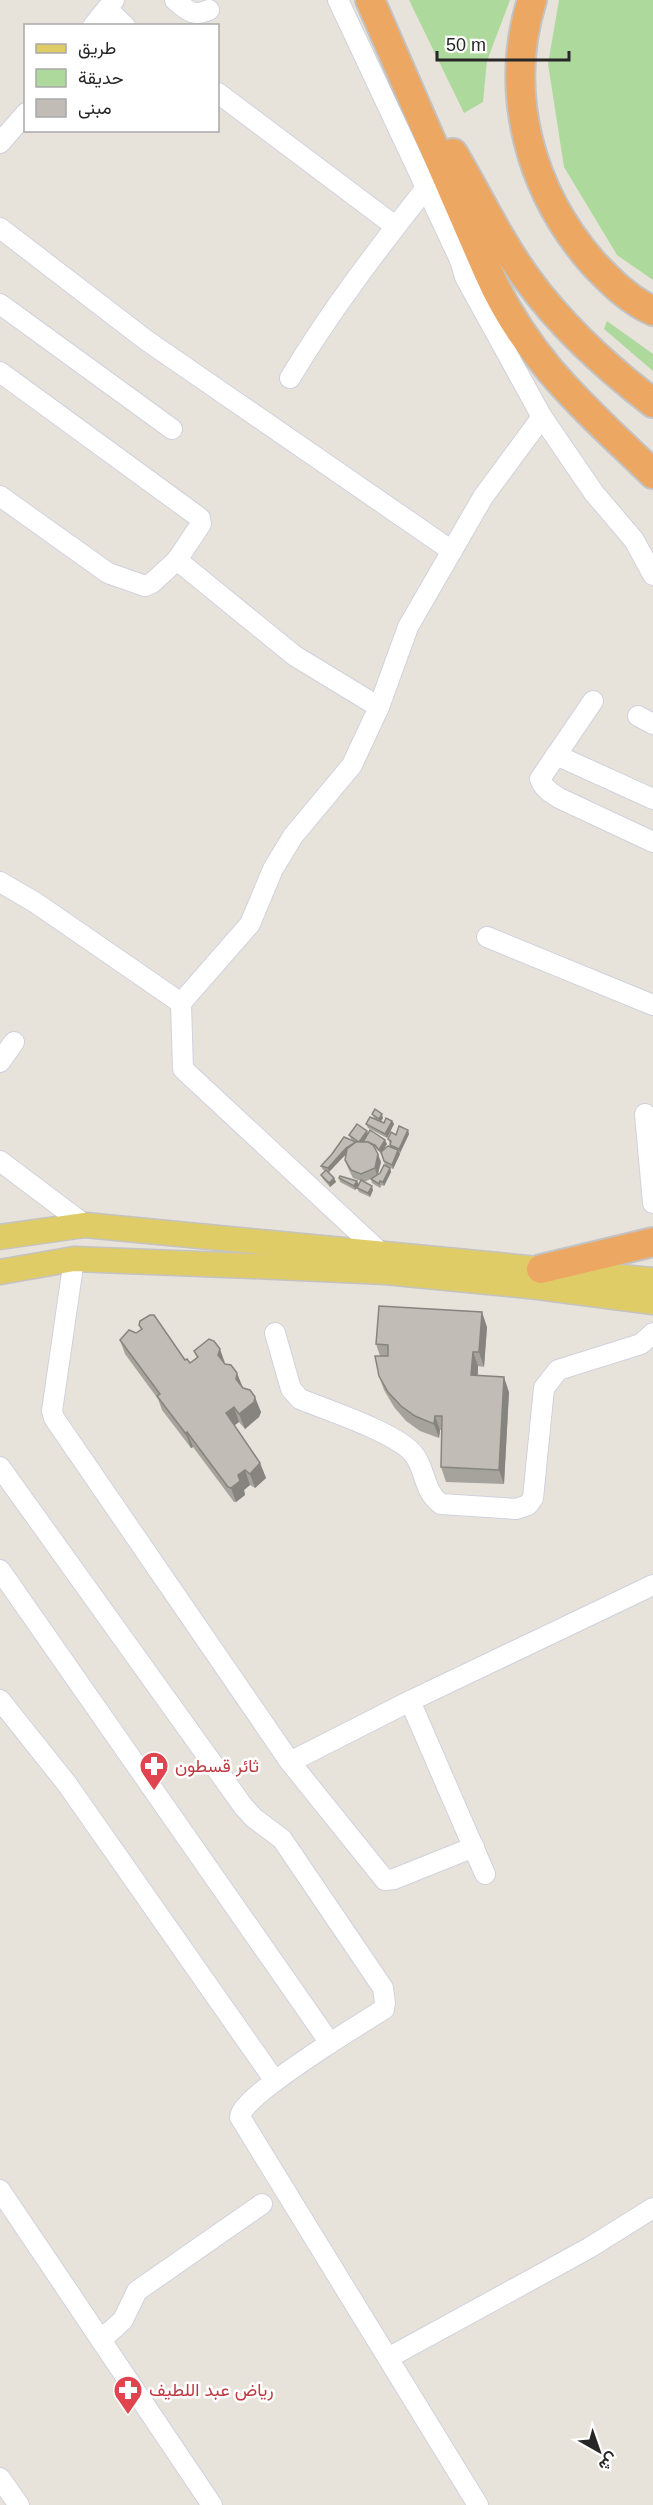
<svg xmlns="http://www.w3.org/2000/svg" width="653" height="2505" font-family="Helvetica,Vazirmatn,sans-serif">
  <rect width="100%" height="100%" fill="#e8e3da"/>
  <!-- green -->
  <g fill="#adda9c">
    <path d="M409,0H510L487,61L483,102L464,113Z"/>
    <path d="M559,0H653V280L617,255L564,167L548,64Z"/>
    <path d="M607,321L653,354V371L604,329Z"/>
  </g>
  <g fill="none" stroke-linecap="round" stroke-linejoin="round">
    <!-- minor casing -->
    <g stroke="#d0d1df" stroke-width="22">
      <g id="minor">
        <path d="M175,0C188,11 192,17 209,10"/>
        <path d="M338,0L460,260"/>
        <path d="M107,9L125,26"/>
        <path d="M93,26L114,0"/>
        <path d="M218,93L395,226"/>
        <path d="M0,143L26,113"/>
        <path d="M0,228L146,340L452,551"/>
        <path d="M471,235L460,260L465,277L542,417L594,493L634,540L653,575"/>
        <path d="M0,304L172,429"/>
        <path d="M0,372L200,518L201,524L177,560L295,656L379,707"/>
        <path d="M290,378C331,310 377,250 426,188"/>
        <path d="M0,496L108,573L145,586L152,583L177,560"/>
        <path d="M593,701L540,779C544,789 550,792 559,798L653,842"/>
        <path d="M638,716L653,724"/>
        <path d="M556,755L653,799"/>
        <path d="M0,882L36,903L181,1003L183,1069L382,1254"/>
        <path d="M487,937L653,1005"/>
        <path d="M181,1003L250,924L273,869L293,836L352,765L379,707L408,627L483,497L542,417"/>
        <path d="M0,1062L14,1042"/>
        <path d="M645,1114L653,1203"/>
        <path d="M0,1161L85,1225"/>
        <path d="M74,1259L52,1411L54,1418L290,1762L410,1701L653,1585"/>
        <path d="M275,1333L291,1389L300,1399C327,1410 401,1434 415,1456C426,1472 424,1492 441,1504L516,1509L528,1505L533,1498L544,1388L558,1370L641,1344L653,1333"/>
        <path d="M0,1467L243,1806L254,1818L282,1839L383,1988L385,2003L384,2009L330,2043"/>
        <path d="M0,1570L330,2043C314,2054 240,2101 240,2117L478,2505"/>
        <path d="M0,1700L67,1784L275,2081"/>
        <path d="M410,1701L485,1874"/>
        <path d="M290,1762L385,1880L394,1879L474,1847"/>
        <path d="M0,2190L212,2505"/>
        <path d="M101,2340L123,2320L137,2291L262,2204"/>
        <path d="M388,2358L589,2248L653,2208"/>
        <path d="M0,2478L19,2505"/>
      </g>
    </g>
    <!-- major casing -->
    <g stroke="#c3c3c3" stroke-width="27">
      <g id="major">
        <path d="M0,1237L85,1225L653,1280"/>
        <path d="M0,1272L74,1259L252,1266L385,1272L538,1287L653,1302"/>
      </g>
    </g>
    <!-- highway casing -->
    <g stroke="#c3c3c3" stroke-width="32">
      <g id="highway">
        <path d="M370,0L489,274C527,360 587,410 653,474"/>
        <path d="M532,0C503,93 530,191 593,263C611,282 629,300 653,311"/>
        <path d="M453,153C478,195 499,241 528,280C563,328 606,367 653,403"/>
        <path d="M541,1269L653,1242"/>
      </g>
    </g>
    <!-- minor -->
    <use href="#minor" stroke="#fff" stroke-width="20"/>
    <!-- major -->
    <use href="#major" stroke="#e0cc67" stroke-width="24"/>
    <!-- highway -->
    <use href="#highway" stroke="#eca762" stroke-width="28"/>
  </g>
  <!-- wall -->
  <g fill="#a6a39d">
    <path d="M372,1114L383,1118L381,1122L384,1123L392,1121L394,1124L387,1138L368,1128L366,1124L374,1118Z"/>
    <path d="M367,1131L368,1134L387,1144L383,1150L390,1147V1144L388,1139L396,1135L409,1134L400,1153L399,1152L400,1154L393,1169L385,1165L381,1153L375,1148L381,1162L378,1175L390,1168L391,1172L384,1186L382,1185L380,1188L372,1183L371,1179L373,1178L364,1182L373,1190L370,1197L359,1192L357,1188L361,1181L353,1178L348,1168L345,1160L347,1153L329,1172L328,1171L334,1178L336,1182L330,1187L323,1179L321,1175L326,1171L323,1170L321,1166L354,1141L351,1139L349,1135Z"/>
    <path d="M339,1178L357,1181L359,1185L355,1190L340,1182Z"/>
    <path d="M139,1325L190,1363L197,1358L194,1351L225,1364L261,1412L259,1417L245,1429L239,1422L234,1425L260,1463L266,1478L255,1488L250,1485L244,1490L245,1495L236,1502H234L193,1447L191,1448L162,1410L158,1399L125,1354L120,1340L136,1333L141,1330Z"/>
    <path d="M487,1327L484,1367L478,1366V1375L509,1392L504,1484L446,1482L441,1467L442,1430H440L439,1438L420,1431L406,1421L394,1407L384,1390L379,1376L380,1356L376,1344Z"/>
  </g>
  <!-- shaded-wall -->
  <g fill="#87847f">
    <path d="M382,1114L383,1118L380,1122L379,1119Z"/>
    <path d="M392,1121L394,1124L387,1138L385,1134Z"/>
    <path d="M408,1130L409,1134L400,1153L399,1149Z"/>
    <path d="M367,1131L368,1135L360,1146L359,1142Z"/>
    <path d="M385,1140L387,1144L381,1154L379,1150Z"/>
    <path d="M346,1148L348,1152L329,1172L328,1168Z"/>
    <path d="M398,1150L400,1154L393,1169L392,1165Z"/>
    <path d="M378,1154L381,1162L377,1176L375,1168Z"/>
    <path d="M390,1168L391,1172L384,1186L383,1182Z"/>
    <path d="M334,1178L336,1182L330,1187L329,1183Z"/>
    <path d="M357,1181L359,1185L355,1190L354,1186Z"/>
    <path d="M372,1186L373,1190L370,1197L368,1193Z"/>
    <path d="M482,1312L487,1327L484,1367L479,1352Z"/>
    <path d="M220,1349L225,1363L218,1355Z"/>
    <path d="M473,1352L478,1366L477,1389L471,1375Z"/>
    <path d="M237,1373L243,1388L236,1379Z"/>
    <path d="M504,1377L509,1392L504,1484L499,1470Z"/>
    <path d="M255,1397L261,1412L259,1417L245,1429L239,1414Z"/>
    <path d="M234,1407L239,1422L231,1428L226,1413Z"/>
    <path d="M435,1416L440,1430L439,1438L434,1424Z"/>
    <path d="M187,1432L193,1447L191,1448L186,1434Z"/>
    <path d="M260,1463L266,1478L255,1488L250,1474Z"/>
    <path d="M245,1470L250,1485L244,1490L245,1495L236,1502L231,1488L238,1475Z"/>
  </g>
  <!-- building -->
  <g fill="#c1bdb6" stroke="#87847f" stroke-width="1.5">
    <path d="M375,1109L382,1114L379,1119L372,1114Z"/>
    <path d="M370,1117L384,1123L386,1118L392,1121L385,1134L366,1124Z"/>
    <path d="M357,1124L367,1131L359,1142L349,1135Z"/>
    <path d="M399,1126L408,1130L399,1149L390,1145L391,1141L388,1139L391,1132L396,1135Z"/>
    <path d="M370,1130L385,1140L379,1150L375,1145L368,1142H363Z"/>
    <path d="M344,1137L356,1142L346,1148L328,1168L321,1166L332,1154Z"/>
    <path d="M356,1142H368L373,1145L378,1154L375,1168L361,1174L351,1170L345,1160L347,1149Z"/>
    <path d="M388,1146L398,1150L392,1165L384,1161L381,1152Z"/>
    <path d="M384,1165L390,1168L383,1182L380,1181L379,1184L371,1179L380,1173Z"/>
    <path d="M326,1170L334,1178L329,1183L321,1175Z"/>
    <path d="M340,1176L357,1181L354,1186L339,1178Z"/>
    <path d="M361,1180L372,1186L368,1193L357,1188Z"/>
    <path d="M379,1306L482,1312L479,1352H473L471,1375L504,1377L499,1470L441,1467L442,1416H435L434,1424L415,1416L401,1406L388,1392L379,1376L375,1356H388V1345L376,1344Z"/>
    <path d="M150,1315H154L185,1360L187,1359L190,1363L198,1357L194,1351L209,1339L214,1341L220,1349L218,1355L225,1364L231,1365L237,1373L236,1379L243,1388L250,1390L255,1397L254,1402L239,1414L234,1407L226,1413L260,1463L250,1474L245,1470L238,1475L240,1481L231,1488L228,1487L187,1432L186,1434L157,1396L160,1394L120,1340L129,1330L136,1333L142,1329L139,1325L140,1321Z"/>
  </g>
  <!-- icons -->
  <defs>
    <g id="pharmacy-pin" transform="scale(1.5)"><path d="M0 17L-7.5 6A9.5 9.5 0 1 1 7.5 6Z" fill="#e0444e" stroke="#fff"/><path d="M-2-6h4v4h4v4h-4v4h-4v-4h-4v-4h4Z" fill="#fff"/></g>
  </defs>
  <g fill-rule="evenodd">
    <use href="#pharmacy-pin" x="154" y="1766"/>
    <use href="#pharmacy-pin" x="128" y="2390"/>
  </g>
  <g text-anchor="middle" stroke-width="5" stroke-linejoin="round" paint-order="stroke">
    <!-- health labels -->
    <g font-size="18" fill="#be3a42" stroke="#fff" text-anchor="start">
      <text x="175" y="1772">ثائر قسطون</text>
      <text x="149" y="2396">رياض عبد اللطيف</text>
    </g>
  </g>
  <!-- legend -->
  <rect x="24" y="24" width="195" height="108" fill="#ffffff" stroke="#a9a9a9" stroke-width="1.5"/>
  <rect x="36" y="44" width="30" height="9" fill="#e0cc67" stroke="#a9a9a9" stroke-width="1.5"/>
  <text x="78" y="54" font-size="18" fill="#272727">طريق</text>
  <rect x="36" y="69" width="30" height="18" fill="#adda9c" stroke="#a9a9a9" stroke-width="1.5"/>
  <text x="78" y="84" font-size="18" fill="#272727">حديقة</text>
  <rect x="36" y="99" width="30" height="18" fill="#c1bdb6" stroke="#a9a9a9" stroke-width="1.5"/>
  <text x="78" y="114" font-size="18" fill="#272727">مبنى</text>
  <!-- north arrow -->
  <g transform="translate(599 2451) rotate(140)" stroke="#ffffff" stroke-width="4.5" paint-order="stroke">
  <path d="M0-4.5L10 22L0 15L-10 22Z" fill="#272727"/>
  <text y="-9" font-size="16" font-weight="bold" text-anchor="middle" fill="#272727">ش</text>
  </g>
  <!-- scale -->
  <path d="M437 51v9h132v-9" fill="none" stroke="#272727" stroke-width="3"/>
  <text x="446" y="51" font-size="18" fill="#272727" stroke="#ffffff" stroke-width="4.5" paint-order="stroke">50 m</text>
</svg>
